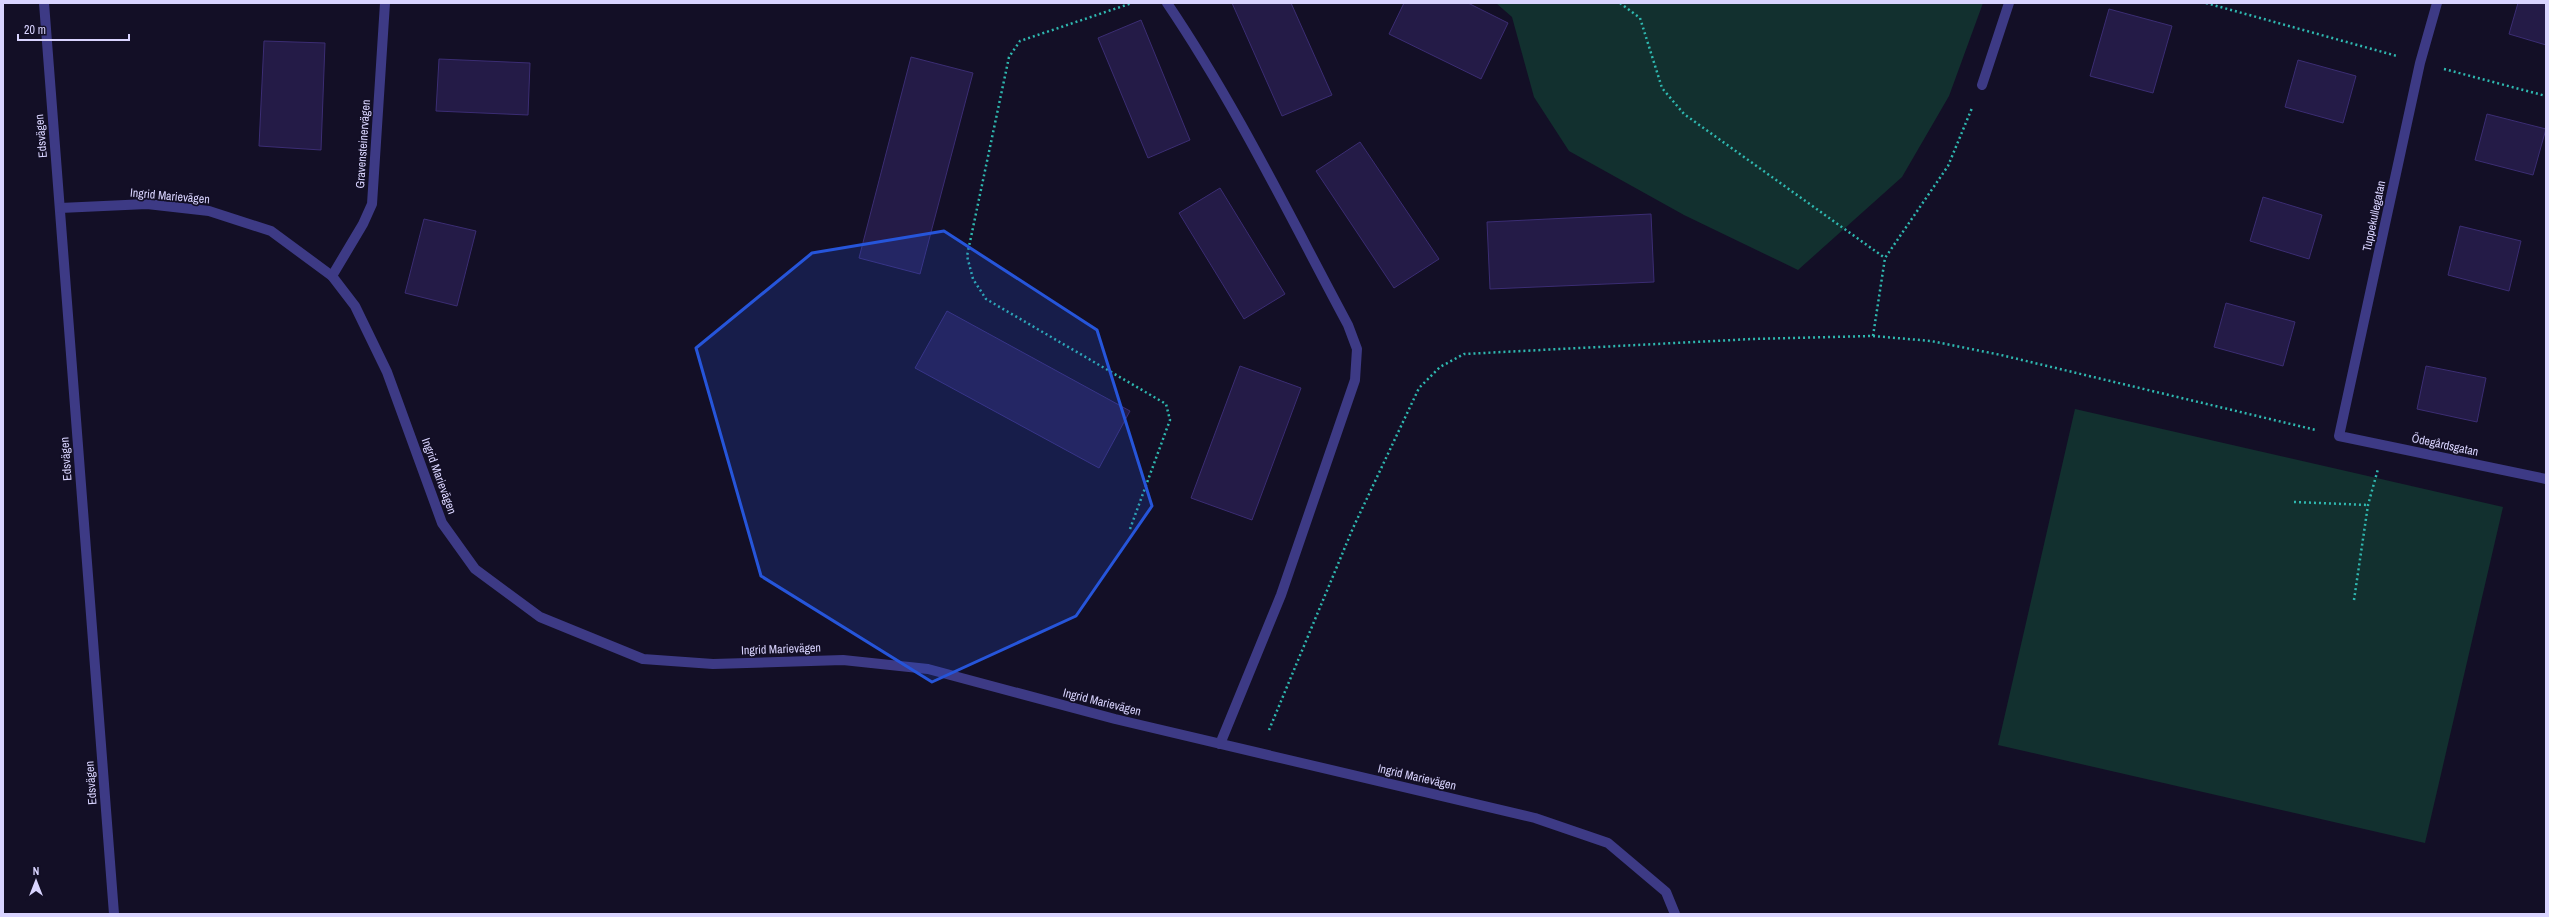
<svg xmlns="http://www.w3.org/2000/svg" width="2549" height="917" font-family="'Archivo Narrow',sans-serif">
  <rect width="100%" height="100%" fill="#130f26"/>
  <!-- green -->
  <g fill="#12302f">
    <path d="M1496,3H1983L1949,96L1902,177L1798,270L1684,215L1569,151L1534,97L1512,17Z"/>
    <path d="M2075,409L2503,507L2425,843L1998,745Z"/>
  </g>
  <!-- building -->
  <g fill="#241b47" stroke="#3b2d73">
    <path d="M1232,3H1291L1332,95L1282,116Z"/>
    <path d="M1404,3H1468L1508,23L1481,79L1389,34Z"/>
    <path d="M2518,3H2546V45L2509,34Z"/>
    <path d="M2109,9L2172,26L2153,93L2090,76Z"/>
    <path d="M1141,20L1190,140L1148,158L1098,38Z"/>
    <path d="M264,41L325,43L321,150L259,146Z"/>
    <path d="M911,57L973,73L920,274L859,258Z"/>
    <path d="M439,59L530,63L528,115L436,111Z"/>
    <path d="M2298,60L2356,76L2343,123L2285,107Z"/>
    <path d="M2487,114L2546,129L2533,175L2475,160Z"/>
    <path d="M1360,142L1439,259L1394,288L1316,171Z"/>
    <path d="M1220,188L1285,294L1244,319L1179,213Z"/>
    <path d="M2263,197L2322,215L2309,259L2250,241Z"/>
    <path d="M1651,214L1654,282L1490,289L1487,222Z"/>
    <path d="M424,219L476,231L457,306L405,293Z"/>
    <path d="M2460,226L2521,241L2509,291L2448,275Z"/>
    <path d="M2226,303L2295,322L2283,366L2214,347Z"/>
    <path d="M947,311L1130,411L1099,468L915,368Z"/>
    <path d="M1240,366L1301,388L1252,520L1191,498Z"/>
    <path d="M2426,366L2486,378L2477,422L2417,409Z"/>
  </g>
  <g fill="none" stroke-linecap="round" stroke-linejoin="round">
    <!-- path -->
    <g stroke="#2fb8b0" stroke-width="2.5" stroke-dasharray="2 3" stroke-linecap="butt">
      <path d="M1620,3L1640,18L1662,88L1684,114L1885,258"/>
      <path d="M2206,3L2397,56"/>
      <path d="M2444,69L2546,96"/>
      <path d="M1873,336L1885,258L1948,166L1972,108"/>
      <path d="M2294,502L2368,505"/>
      <path d="M1130,529L1170,420L1166,404L986,299L973,279L967,256L1009,57L1020,41L1132,3"/>
      <path d="M2354,600L2368,505L2378,469"/>
      <path d="M1269,730L1353,528L1419,388L1440,367L1464,354L1752,339L1873,336L1931,341L2001,355L2316,430"/>
    </g>
    <!-- minor -->
    <g stroke="#3d3a85" stroke-width="10">
      <path d="M44,3L114,914"/>
      <path d="M1167,3C1236,105 1290,217 1348,325L1357,349L1355,380L1281,595L1220,744"/>
      <path d="M2437,3L2420,63L2339,436L2546,479"/>
      <path d="M1982,85L2009,3"/>
      <path d="M60,208L147,204L209,211L271,231L332,276L355,306L387,372L442,523L475,569L540,617L643,659L713,664L843,660L928,669L1115,719L1535,818L1608,843L1666,892L1675,914"/>
      <path d="M332,276L363,224L372,204L385,3"/>
    </g>
  </g>
  <!-- marked area -->
  <path fill="#2655da" fill-opacity="0.2" stroke="#2655da" stroke-width="3" stroke-linejoin="round" d="M944,231L1097,330L1152,506L1076,616L932,682L761,576L696,348L812,253Z"/>
  <g text-anchor="middle" stroke-width="3.5" stroke-linejoin="round" paint-order="stroke">
    <!-- street labels -->
    <g font-size="12" fill="#d9d4ff" stroke="#130f26">
      <text transform="translate(41 136) rotate(-95)" y="4">Edsvägen</text>
      <text transform="translate(363 144) rotate(-86)" y="4">Gravensteinervägen</text>
      <text transform="translate(170 196) rotate(5)" y="4">Ingrid Marievägen</text>
      <text transform="translate(2374 216) rotate(-78)" y="4">Tuppekullegatan</text>
      <text transform="translate(2445 445) rotate(12)" y="4">Ödegårdsgatan</text>
      <text transform="translate(66 459) rotate(-94)" y="4">Edsvägen</text>
      <text transform="translate(439 476) rotate(70)" y="4">Ingrid Marievägen</text>
      <text transform="translate(781 649) rotate(-2)" y="4">Ingrid Marievägen</text>
      <text transform="translate(1102 702) rotate(14)" y="4">Ingrid Marievägen</text>
      <text transform="translate(1417 777) rotate(13)" y="4">Ingrid Marievägen</text>
      <text transform="translate(91 783) rotate(-94)" y="4">Edsvägen</text>
    </g>
  </g>
  <!-- border -->
  <rect width="2549" height="917" fill="none" stroke="#d9d4ff" stroke-width="8"/>
  <!-- north arrow -->
  <g transform="translate(36 881)" stroke="#130f26" stroke-width="3" paint-order="stroke">
  <path d="M0-3L7 15L0 10L-7 15Z" fill="#d9d4ff"/>
  <text y="-6" font-size="11" font-weight="bold" text-anchor="middle" fill="#d9d4ff">N</text>
  </g>
  <!-- scale -->
  <path d="M18 34v6h111v-6" fill="none" stroke="#d9d4ff" stroke-width="2"/>
  <text x="24" y="34" font-size="12" fill="#d9d4ff" stroke="#130f26" stroke-width="3" paint-order="stroke">20 m</text>
</svg>
